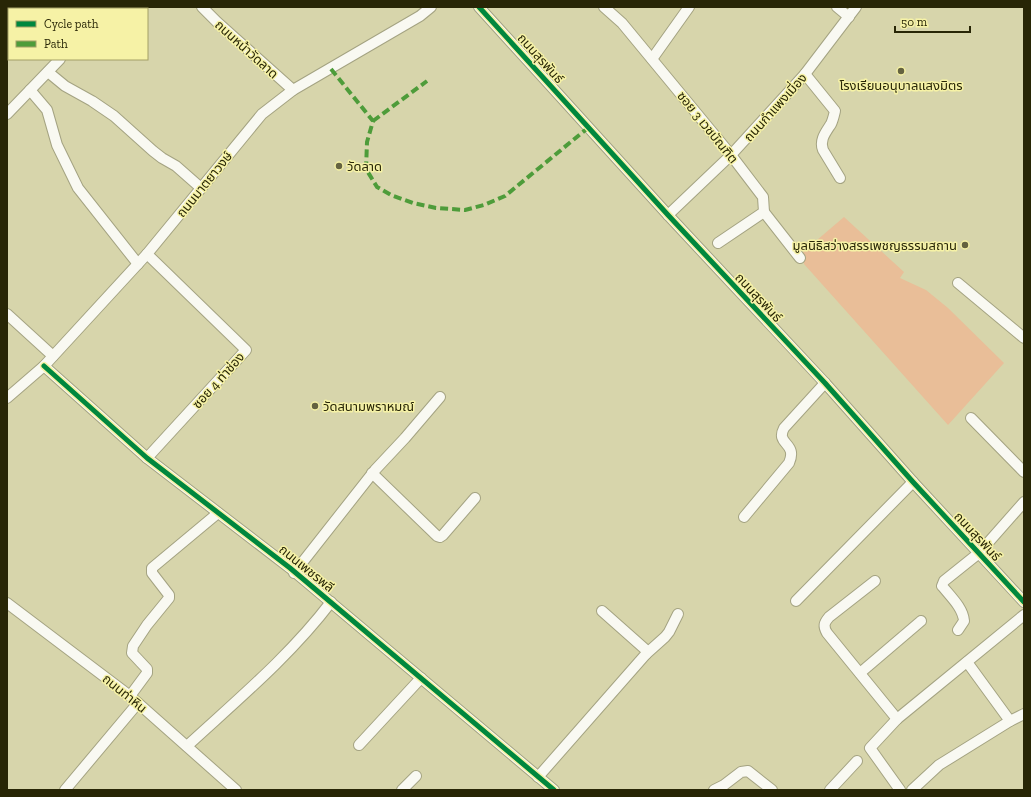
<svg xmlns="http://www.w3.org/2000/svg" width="1031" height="797" font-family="'Zilla Slab','Noto Sans Thai',serif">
  <rect width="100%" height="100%" fill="#d7d5ab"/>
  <!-- green -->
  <path fill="#e9be98" d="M844,217L904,272L900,278L926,290L948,308L1004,363L948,425L804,264L803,252Z"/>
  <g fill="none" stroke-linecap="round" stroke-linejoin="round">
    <!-- minor casing -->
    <g stroke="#a4a382" stroke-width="12">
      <g id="minor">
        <path d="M202,7L217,22L293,90"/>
        <path d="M479,7L668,215L825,383L913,482L1024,602"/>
        <path d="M604,7L622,23L731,155L763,197L764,212L718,243"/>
        <path d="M837,7L849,17"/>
        <path d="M108,9L110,7"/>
        <path d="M652,59L689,7"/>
        <path d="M48,72L65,86L92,101L114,116L153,151L162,158L176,166L201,188"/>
        <path d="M805,74L835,111C834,115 833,120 831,124C826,132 819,140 823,150L840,178"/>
        <path d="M30,90L47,110L57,145L78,188L138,264"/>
        <path d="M7,114L60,59"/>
        <path d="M764,212L800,258"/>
        <path d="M668,215L731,155L805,74L856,7"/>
        <path d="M958,283L1024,338"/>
        <path d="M7,314L53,356"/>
        <path d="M44,366L147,458L290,568L554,790"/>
        <path d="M7,398L44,366L147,254L262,114L293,90L420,16L431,7"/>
        <path d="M971,418L1024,472"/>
        <path d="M147,458L246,350L147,254"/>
        <path d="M372,473L437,536L440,537L443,535L475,498"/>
        <path d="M744,517L789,463C798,442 775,445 784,428L825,383"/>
        <path d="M294,573L375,470L405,438L440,397"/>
        <path d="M875,581L829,617C824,623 823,626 827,633L897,719"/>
        <path d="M796,601L913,482"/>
        <path d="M7,603L130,696L236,790"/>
        <path d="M958,630L964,621C963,608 951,597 943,587L942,586L944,581L979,553L1024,502"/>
        <path d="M646,654L665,637L669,632L678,614"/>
        <path d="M967,662L1010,721"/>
        <path d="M860,673L921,621"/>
        <path d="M130,696L147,673V669L132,653L133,646L147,625L169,598V595L152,573V568L218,513"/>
        <path d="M359,745L421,678"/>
        <path d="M187,746C237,700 290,656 331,602"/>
        <path d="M538,777L646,654V650L602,611"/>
        <path d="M65,790L138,703"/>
        <path d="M402,790L416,776"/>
        <path d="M714,790L724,785L741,772L748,771L772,790"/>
        <path d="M830,790L857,761"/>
        <path d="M900,790L870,748L897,719L1024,615"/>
        <path d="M912,790L939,765L1010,721L1024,714"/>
      </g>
    </g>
    <!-- minor -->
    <use href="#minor" stroke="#f9f9f2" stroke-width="10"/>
    <!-- quiet -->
    <g stroke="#4e9c3a" stroke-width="4" stroke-dasharray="8 4" stroke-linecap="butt">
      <path d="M331,69L373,121L367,142L366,169L377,187L391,195L413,203L436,208L465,210L484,205L505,196L589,127"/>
      <path d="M373,121L427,81"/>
    </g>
    <!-- cycleway casing -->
    <g stroke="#f6f2a6" stroke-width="8">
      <g id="cycleway">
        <path d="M479,7L668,215L825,383L913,482L1024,602"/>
        <path d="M44,366L147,458L290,568L554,790"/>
      </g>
    </g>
    <!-- cycleway -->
    <use href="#cycleway" stroke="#00873e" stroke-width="5"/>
  </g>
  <!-- markers -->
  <g fill="#656340" stroke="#f6f2a6" stroke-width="1.5">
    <circle cx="901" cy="71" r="4"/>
    <circle cx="339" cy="166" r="4"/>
    <circle cx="965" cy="245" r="4"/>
    <circle cx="315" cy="406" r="4"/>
  </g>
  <g text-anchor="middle" stroke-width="3" stroke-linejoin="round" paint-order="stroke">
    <!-- street labels -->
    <g font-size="13" fill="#282606" stroke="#f6f2a6">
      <text transform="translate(247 49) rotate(42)" y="5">ถนนหน้าวัดลาด</text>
      <text transform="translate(541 58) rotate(48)" y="5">ถนนสุรพันธ์</text>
      <text transform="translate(775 107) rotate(-48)" y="5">ถนนกำแพงเมี่อง</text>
      <text transform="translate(708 127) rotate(51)" y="5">ซอย 3 เวชบัณฑิต</text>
      <text transform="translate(204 184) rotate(-51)" y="5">ถนนมาตยาวงษ์</text>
      <text transform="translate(759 297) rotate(47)" y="5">ถนนสุรพันธ์</text>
      <text transform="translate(218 380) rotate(-48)" y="5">ซอย 4 ท่าช่อง</text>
      <text transform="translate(978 536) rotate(47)" y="5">ถนนสุรพันธ์</text>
      <text transform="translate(307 568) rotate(39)" y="5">ถนนเพชรพลี</text>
      <text transform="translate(125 693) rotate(39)" y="5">ถนนท่าหิน</text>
    </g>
    <!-- poi labels -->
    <g font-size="13" fill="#282606" stroke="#f6f2a6" text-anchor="start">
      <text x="901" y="90" text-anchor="middle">โรงเรียนอนุบาลแสงมิตร</text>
      <text x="347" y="171">วัดลาด</text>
      <text x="957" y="250" text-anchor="end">มูลนิธิสว่างสรรเพชญธรรมสถาน</text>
      <text x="323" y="411">วัดสนามพราหมณ์</text>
    </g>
  </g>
  <!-- border -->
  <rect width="1031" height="797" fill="none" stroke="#282606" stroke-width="16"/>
  <!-- legend -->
  <rect x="8" y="8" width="140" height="52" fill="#f6f2a6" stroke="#a4a066"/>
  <rect x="16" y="21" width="20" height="6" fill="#00873e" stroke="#a4a066"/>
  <text x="44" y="28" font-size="12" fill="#282606">Cycle path</text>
  <rect x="16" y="41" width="20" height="6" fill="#4e9c3a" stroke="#a4a066"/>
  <text x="44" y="48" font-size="12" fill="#282606">Path</text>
  <!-- scale -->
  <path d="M895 26v6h75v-6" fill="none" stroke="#282606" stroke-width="2"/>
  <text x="901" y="26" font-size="12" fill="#282606" stroke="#f6f2a6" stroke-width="3" paint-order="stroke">50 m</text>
</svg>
